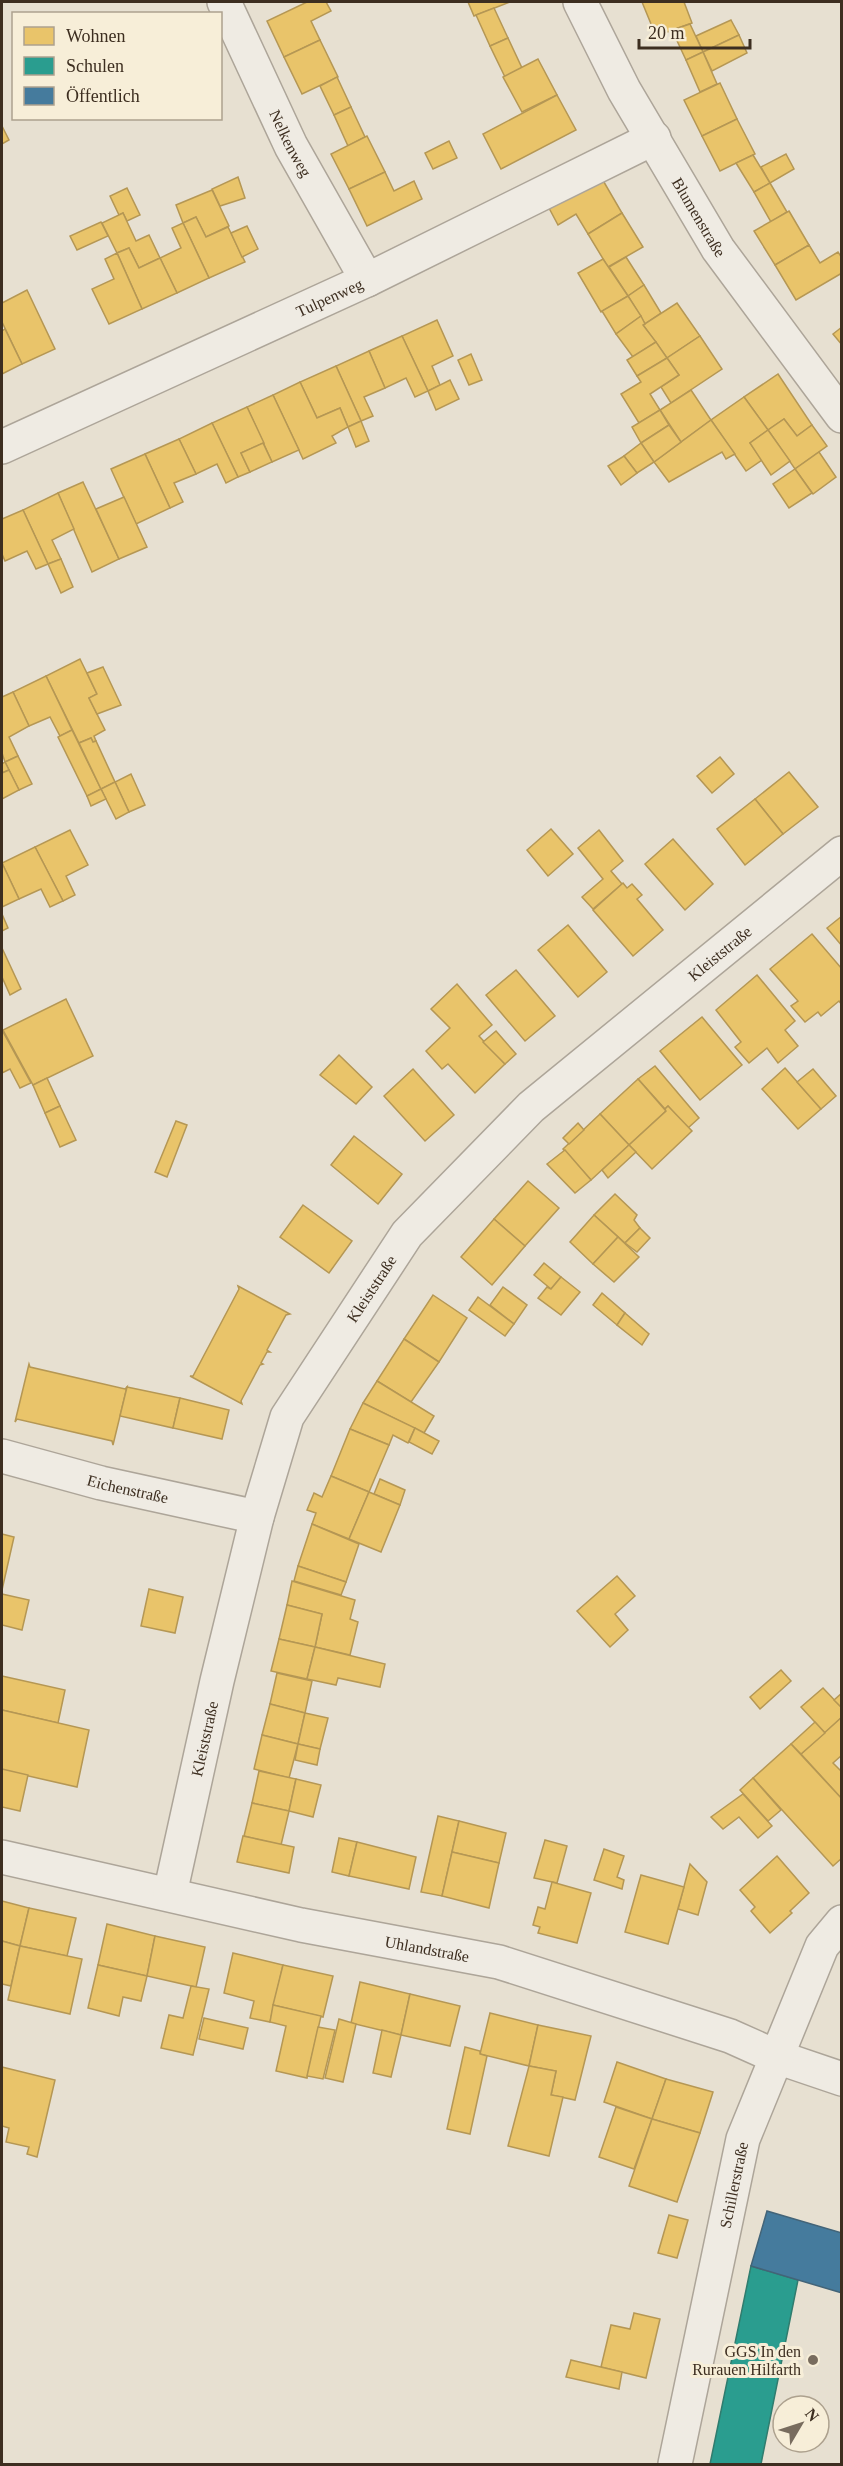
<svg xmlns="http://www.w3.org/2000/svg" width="843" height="2466" font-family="'Times New Roman',serif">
  <rect width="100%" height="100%" fill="#e7e0d1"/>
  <!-- homes -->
  <g fill="#e9c46a" stroke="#b59754" stroke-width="1.5">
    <path d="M307,2H326L331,11L311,21L320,40L284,57L267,21Z"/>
    <path d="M468,2H510L474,16Z"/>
    <path d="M642,2H684L692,23L656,36Z"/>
    <path d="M494,8L508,38L490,46L476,15Z"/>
    <path d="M731,20L739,35L703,52L696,36Z"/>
    <path d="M690,24L703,52L686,60L672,30Z"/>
    <path d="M739,35L747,53L712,71L703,52Z"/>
    <path d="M508,38L522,68L505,77L490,46Z"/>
    <path d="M320,40L338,77L302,94L284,57Z"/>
    <path d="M703,52L717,84L700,92L686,60Z"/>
    <path d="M538,59L557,95L522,112L503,77Z"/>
    <path d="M337,77L351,107L334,115L320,86Z"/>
    <path d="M720,83L737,119L702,136L684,100Z"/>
    <path d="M557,95L576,130L501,169L483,134Z"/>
    <path d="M351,107L365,137L348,146L334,115Z"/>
    <path d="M737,119L755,154L720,171L702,136Z"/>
    <path d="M2,126L9,140L2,144Z"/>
    <path d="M367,136L385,172L349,189L331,154Z"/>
    <path d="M449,141L457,158L433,169L425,153Z"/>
    <path d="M786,154L794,169L770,183L761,167Z"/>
    <path d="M753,155L770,183L754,192L736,163Z"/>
    <path d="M385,172L394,191L414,181L422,199L367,226L349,189Z"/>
    <path d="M238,177L245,198L220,206L212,189Z"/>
    <path d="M601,177L622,213L588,234L576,214L558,225L549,208Z"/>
    <path d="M770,183L787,212L771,222L754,192Z"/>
    <path d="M127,188L140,215L127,221L123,213L119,215L110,196Z"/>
    <path d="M212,190L229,226L206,237L196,217L183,223L176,205Z"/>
    <path d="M789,211L809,245L775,265L754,231Z"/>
    <path d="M123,213L136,241L149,235L160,258L139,268L129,248L117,253L102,223Z"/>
    <path d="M622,213L643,247L608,267L588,234Z"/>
    <path d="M196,217L206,237L228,227L245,262L209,278L183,223Z"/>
    <path d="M101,222L108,236L77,250L70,236Z"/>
    <path d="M183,223L209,278L177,293L160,258L181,248L172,228Z"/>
    <path d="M247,226L258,249L242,257L231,233Z"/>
    <path d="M809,245L820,263L838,252L842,258V273L796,300L775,265Z"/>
    <path d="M129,248L139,268L160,258L177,293L142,309L117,253Z"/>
    <path d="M117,253L142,309L109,324L92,289L114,279L105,259Z"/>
    <path d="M626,257L644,285L628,296L609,267Z"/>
    <path d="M603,259L628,296L601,312L578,273Z"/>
    <path d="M644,285L661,313L645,324L628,296Z"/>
    <path d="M27,290L55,349L22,364L2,322V303Z"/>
    <path d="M628,296L641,316L616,334L602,311Z"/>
    <path d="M677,303L700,336L667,358L643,325Z"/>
    <path d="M641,316L645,324L643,325L656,342L633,357L616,334Z"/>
    <path d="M437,320L453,356L432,366L440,385L428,391L402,336Z"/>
    <path d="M842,327V345L833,334Z"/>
    <path d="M5,329L22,364L2,374V331Z"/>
    <path d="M402,336L428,391L415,397L406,378L385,388L369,351Z"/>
    <path d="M700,336L722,369L671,403L661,387L679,375L667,358Z"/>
    <path d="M656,342L667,358L637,376L627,360Z"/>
    <path d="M369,351L385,388L364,397L373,416L361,421L336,366Z"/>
    <path d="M471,354L482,380L469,385L458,360Z"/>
    <path d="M667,358L679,375L650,394L660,410L639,423L621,394L641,382L637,376Z"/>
    <path d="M336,366L361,421L348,427L340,408L317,418L300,382Z"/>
    <path d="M778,374L812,425L797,436L784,419L768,430L744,397Z"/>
    <path d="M450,380L459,399L436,410L428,391Z"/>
    <path d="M300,382L317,418L340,408L348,427L332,436L336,443L303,459L273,395Z"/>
    <path d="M691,390L711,420L681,442L660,410Z"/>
    <path d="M273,395L299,450L272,462L247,407Z"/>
    <path d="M744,397L768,430L750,443L762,460L746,471L711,420Z"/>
    <path d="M247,407L264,443L241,453L250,472L238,477L212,423Z"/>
    <path d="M660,410L669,425L641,443L632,427Z"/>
    <path d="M784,419L797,436L812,425L827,446L795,469L768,430Z"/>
    <path d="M711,420L735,454L726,459L722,452L669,482L654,462Z"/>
    <path d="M361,421L369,441L356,447L348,427Z"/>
    <path d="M212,423L238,477L226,483L217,464L196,474L179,439Z"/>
    <path d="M669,425L681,442L654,462L641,443Z"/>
    <path d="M768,430L790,461L771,475L750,443Z"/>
    <path d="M179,439L196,474L174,483L183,502L170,508L145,454Z"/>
    <path d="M263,443L272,462L250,472L241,453Z"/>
    <path d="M641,443L654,462L637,473L624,456Z"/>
    <path d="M819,452L836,477L813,494L795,469Z"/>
    <path d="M145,454L170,508L136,524L111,469Z"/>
    <path d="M624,456L637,473L621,485L608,466Z"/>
    <path d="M795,469L812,493L789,508L773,484Z"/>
    <path d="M83,482L119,559L92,572L58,493Z"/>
    <path d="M58,493L74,529L52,540L61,559L48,564L23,510Z"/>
    <path d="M124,497L147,547L119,559L96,509Z"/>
    <path d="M23,510L48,564L36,569L27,551L5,561L2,554V519Z"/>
    <path d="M61,559L73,587L61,593L48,564Z"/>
    <path d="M80,659L97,694L89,698L105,730L94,736L96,741L93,742L91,738L79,743L46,676Z"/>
    <path d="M103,667L121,705L97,714L89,698L97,694L87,673Z"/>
    <path d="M46,676L72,730L60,736L50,717L29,726L13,692Z"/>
    <path d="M13,692L29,726L9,737L18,756L5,762L2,753V697Z"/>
    <path d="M72,730L101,789L87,796L58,737Z"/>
    <path d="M91,738L93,742L96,741L115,782L101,789L79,743Z"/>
    <path d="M18,756L32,784L19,790L5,762Z"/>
    <path d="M720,757L734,774L712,793L697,776Z"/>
    <path d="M5,762L9,770L2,773V764Z"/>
    <path d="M9,770L19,790L2,799V773Z"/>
    <path d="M789,772L818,807L783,834L755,799Z"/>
    <path d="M131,774L145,805L129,812L115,782Z"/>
    <path d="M115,782L129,812L116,819L101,789Z"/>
    <path d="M101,789L106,799L91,806L87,796Z"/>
    <path d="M755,799L783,834L745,865L717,829Z"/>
    <path d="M551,829L573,854L548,876L527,850Z"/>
    <path d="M70,830L88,865L66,876L75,895L63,901L35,847Z"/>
    <path d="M599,830L623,861L611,871L622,884L593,909L582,897L603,879L578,848Z"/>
    <path d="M673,839L713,884L685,910L645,864Z"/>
    <path d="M35,847L63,901L50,907L41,889L19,899L2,863Z"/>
    <path d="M2,863L19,899L2,907Z"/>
    <path d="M623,883L627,888L632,884L642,895L637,899L663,930L633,956L593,910Z"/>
    <path d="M2,914L8,928L2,931Z"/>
    <path d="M842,916V946L827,928Z"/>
    <path d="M568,925L607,972L578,997L538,950Z"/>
    <path d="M812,934L842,969V1005L839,1001L821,1016L818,1012L805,1022L791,1006L798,1001L770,969Z"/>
    <path d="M2,948L21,989L10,995L2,977Z"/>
    <path d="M516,970L555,1016L525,1041L486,995Z"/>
    <path d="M757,975L795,1021L785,1030L798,1046L778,1063L767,1048L749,1063L735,1047L741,1042L716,1010Z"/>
    <path d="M457,984L492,1025L479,1036L505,1064L475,1093L448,1064L442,1069L426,1051L450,1028L431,1009Z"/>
    <path d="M66,999L93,1056L33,1085L3,1030Z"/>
    <path d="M702,1017L742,1065L700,1100L660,1051Z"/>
    <path d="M2,1030L31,1083L20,1088L10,1069L2,1073Z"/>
    <path d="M496,1031L516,1054L505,1064L483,1042Z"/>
    <path d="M339,1055L372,1087L356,1104L320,1075Z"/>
    <path d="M655,1066L699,1118L688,1128L668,1106L665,1109L638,1079Z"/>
    <path d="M785,1068L821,1109L798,1129L762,1089Z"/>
    <path d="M413,1069L454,1115L425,1141L384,1096Z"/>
    <path d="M813,1069L836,1096L821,1109L797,1082Z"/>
    <path d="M47,1078L60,1106L45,1113L33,1085Z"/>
    <path d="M638,1079L666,1111L629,1145L600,1114Z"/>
    <path d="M60,1106L76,1140L60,1147L45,1113Z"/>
    <path d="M668,1106L692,1131L652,1169L629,1145L666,1111L665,1109Z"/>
    <path d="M600,1114L629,1145L591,1180L563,1149Z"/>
    <path d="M176,1121L187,1125L167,1177L155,1172Z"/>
    <path d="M578,1123L584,1130L569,1144L563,1138Z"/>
    <path d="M354,1136L402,1174L378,1204L331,1165Z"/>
    <path d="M629,1145L636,1152L608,1178L602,1170Z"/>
    <path d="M565,1150L591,1180L575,1193L547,1164Z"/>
    <path d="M528,1181L559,1208L525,1246L494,1219Z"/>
    <path d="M615,1194L637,1215L634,1220L640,1228L625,1243L594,1215Z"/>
    <path d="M303,1205L352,1241L329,1273L280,1237Z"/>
    <path d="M594,1215L618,1237L593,1264L570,1242Z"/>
    <path d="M494,1219L525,1246L492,1285L461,1257Z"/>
    <path d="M640,1228L650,1238L637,1252L625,1243Z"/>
    <path d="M618,1237L639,1257L614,1282L593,1264Z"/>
    <path d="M544,1263L561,1277L551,1289L534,1275Z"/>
    <path d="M561,1277L580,1292L561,1315L538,1298L547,1287L551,1289Z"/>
    <path d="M238,1286L290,1314L286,1315L267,1350L270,1352H267L261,1363L263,1364L260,1365L241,1401L242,1404L190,1376H193L239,1289Z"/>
    <path d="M503,1287L527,1305L514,1324L490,1305Z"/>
    <path d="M602,1293L625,1313L617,1325L593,1305Z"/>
    <path d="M433,1295L467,1318L439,1362L404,1339Z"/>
    <path d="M478,1297L514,1324L505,1336L469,1310Z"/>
    <path d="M625,1313L649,1334L642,1345L617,1325Z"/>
    <path d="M404,1339L439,1362L411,1402L377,1381Z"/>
    <path d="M29,1364L30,1367L125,1389L127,1387L113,1445L112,1441L17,1419L15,1422Z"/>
    <path d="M377,1381L434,1416L424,1433L363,1403Z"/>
    <path d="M127,1387L180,1398L173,1428L120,1416Z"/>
    <path d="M180,1398L229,1410L222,1439L173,1428Z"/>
    <path d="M363,1403L415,1428L408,1443L393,1435L389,1445L350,1429Z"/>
    <path d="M415,1428L439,1441L432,1454L409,1442Z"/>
    <path d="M350,1429L389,1445L369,1492L331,1476Z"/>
    <path d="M331,1476L369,1492L349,1539L312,1524L316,1513L307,1510L314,1493L322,1497Z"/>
    <path d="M380,1479L405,1490L400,1505L374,1494Z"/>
    <path d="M369,1492L400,1505L381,1552L349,1539Z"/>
    <path d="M312,1524L359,1544L346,1582L298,1566Z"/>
    <path d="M2,1534L14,1537L2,1590Z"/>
    <path d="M298,1566L346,1582L341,1595L294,1581Z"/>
    <path d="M617,1576L635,1596L615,1614L628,1630L610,1647L577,1611Z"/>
    <path d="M292,1581L355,1600L350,1619L358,1622L350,1655L315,1647L322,1614L287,1605Z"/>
    <path d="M149,1589L183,1597L175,1633L141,1626Z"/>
    <path d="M2,1594L29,1600L22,1630L2,1625Z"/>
    <path d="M287,1605L322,1614L315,1647L279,1639Z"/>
    <path d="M279,1639L315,1647L307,1679L271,1671Z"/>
    <path d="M315,1647L385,1664L380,1687L338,1678L336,1685L307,1679Z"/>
    <path d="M781,1670L791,1681L760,1709L750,1697Z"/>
    <path d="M277,1673L312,1681L305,1713L270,1704Z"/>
    <path d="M2,1676L65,1690L58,1723L2,1710Z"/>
    <path d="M823,1688L842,1708V1717L825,1733L801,1707Z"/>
    <path d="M842,1693V1708L834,1700Z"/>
    <path d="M270,1704L305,1713L298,1744L262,1735Z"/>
    <path d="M2,1710L89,1730L77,1787L2,1770Z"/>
    <path d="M305,1713L328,1718L320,1749L298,1744Z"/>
    <path d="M842,1717V1755L833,1763L842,1772V1799L801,1754Z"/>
    <path d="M815,1722L825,1733L801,1754L791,1744Z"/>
    <path d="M262,1735L298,1744L289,1778L254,1769Z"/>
    <path d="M298,1744L320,1749L317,1765L295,1760Z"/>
    <path d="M791,1744L842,1799V1858L833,1866L753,1778Z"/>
    <path d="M2,1769L28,1775L20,1811L2,1807Z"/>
    <path d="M259,1771L296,1779L289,1811L252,1803Z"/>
    <path d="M753,1778L781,1810L768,1821L740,1790Z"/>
    <path d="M296,1779L321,1785L313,1817L289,1811Z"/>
    <path d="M743,1794L772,1826L758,1838L739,1817L723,1829L711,1817Z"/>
    <path d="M252,1803L289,1811L281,1845L244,1836Z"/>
    <path d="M438,1816L459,1821L442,1896L421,1892Z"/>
    <path d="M459,1821L506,1833L499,1863L452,1852Z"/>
    <path d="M243,1836L294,1847L289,1873L237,1862Z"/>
    <path d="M339,1838L357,1842L349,1876L332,1872Z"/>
    <path d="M545,1840L567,1846L557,1883L534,1878Z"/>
    <path d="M357,1842L416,1857L409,1889L349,1876Z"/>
    <path d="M604,1849L624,1856L617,1877L624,1880L622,1889L594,1880Z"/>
    <path d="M452,1852L499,1863L489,1908L442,1896Z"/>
    <path d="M777,1856L809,1893L790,1911L792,1913L770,1933L751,1911L755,1907L740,1890Z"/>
    <path d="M690,1864L707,1882L698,1915L678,1909Z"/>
    <path d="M641,1875L684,1887L668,1944L625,1932Z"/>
    <path d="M552,1882L591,1893L577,1943L538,1933L540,1927L533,1925L538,1907L545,1909Z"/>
    <path d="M2,1901L29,1908L20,1946L2,1941Z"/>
    <path d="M29,1908L76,1918L67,1956L20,1946Z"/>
    <path d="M107,1924L155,1936L147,1976L98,1965Z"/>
    <path d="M155,1936L205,1947L196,1987L147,1976Z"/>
    <path d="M2,1941L20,1946L11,1986L2,1984Z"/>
    <path d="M20,1946L82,1959L70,2014L8,2000Z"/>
    <path d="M233,1953L283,1965L270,2022L250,2018L254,2001L224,1993Z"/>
    <path d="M98,1965L147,1976L141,2001L123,1997L119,2016L88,2008Z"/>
    <path d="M283,1965L333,1976L323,2017L273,2005Z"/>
    <path d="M360,1982L410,1994L401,2035L351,2023Z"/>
    <path d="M191,1986L209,1989L193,2055L161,2048L169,2015L183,2018Z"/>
    <path d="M410,1994L460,2006L450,2046L401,2035Z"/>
    <path d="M273,2005L321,2016L307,2078L276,2071L286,2026L270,2022Z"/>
    <path d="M490,2013L538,2025L529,2066L480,2054Z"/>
    <path d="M204,2018L248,2028L243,2049L199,2039Z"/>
    <path d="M339,2019L356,2024L343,2082L325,2078Z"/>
    <path d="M538,2025L591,2036L575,2100L551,2095L556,2071L529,2066Z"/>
    <path d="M318,2027L335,2030L323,2079L307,2076Z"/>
    <path d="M382,2030L401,2035L391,2077L373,2073Z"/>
    <path d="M465,2047L480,2051V2054L487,2056L470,2134L447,2129Z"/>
    <path d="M617,2062L666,2079L652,2119L604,2102Z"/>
    <path d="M529,2066L556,2071L551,2095L563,2097L549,2156L508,2146Z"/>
    <path d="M2,2067L55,2080L37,2157L27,2154L29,2147L6,2142L9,2128L2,2126Z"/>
    <path d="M666,2079L713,2092L700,2133L652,2119Z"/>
    <path d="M616,2107L652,2119L634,2169L599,2157Z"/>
    <path d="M652,2119L700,2133L677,2202L629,2186Z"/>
    <path d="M669,2215L688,2220L677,2258L658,2253Z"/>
    <path d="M634,2313L660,2319L646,2378L601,2367L611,2325L630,2329Z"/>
    <path d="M571,2360L622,2372L619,2389L566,2377Z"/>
  </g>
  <!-- schools -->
  <path fill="#2a9d8f" stroke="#307c6e" stroke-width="1.5" d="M751,2266L798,2280L761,2464H710Z"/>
  <!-- public -->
  <path fill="#457b9d" stroke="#436478" stroke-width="1.5" d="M767,2211L842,2233V2293L751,2266Z"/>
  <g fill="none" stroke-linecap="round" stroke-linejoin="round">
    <!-- minor casing -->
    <g stroke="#ada599" stroke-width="36">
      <g id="minor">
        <path id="s1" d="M224,2L291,146L367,280"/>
        <path id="s2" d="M580,2L624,90L718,249L842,416"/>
        <path id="s3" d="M2,447L367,280L654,138"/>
        <path id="s4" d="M2,1456L101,1483L257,1517"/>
        <path id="s5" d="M2,1857L301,1925L499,1962L730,2036L777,2057L842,2079"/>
        <path id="s6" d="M170,1894L217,1681L257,1517L287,1417L407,1234L531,1107L842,853"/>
        <path id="s7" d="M675,2464L743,2139L822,1946L842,1922"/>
      </g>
    </g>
    <!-- minor -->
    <use href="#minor" stroke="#efebe3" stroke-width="33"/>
  </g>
  <!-- markers -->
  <circle fill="#786c5e" stroke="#f7eed8" stroke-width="2" cx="813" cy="2360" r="6"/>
  <g text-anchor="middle" stroke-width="6" stroke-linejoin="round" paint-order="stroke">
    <!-- street labels -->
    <g font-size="16" fill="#3d2e20" stroke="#f7eed8">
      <text dy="6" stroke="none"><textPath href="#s1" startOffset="156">Nelkenweg</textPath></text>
      <text dy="6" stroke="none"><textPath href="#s2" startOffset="246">Blumenstraße</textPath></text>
      <text dy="6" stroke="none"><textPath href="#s3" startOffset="360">Tulpenweg</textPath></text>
      <text dy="6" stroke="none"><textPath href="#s6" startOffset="1131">Kleiststraße</textPath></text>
      <text dy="6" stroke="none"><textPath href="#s6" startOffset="645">Kleiststraße</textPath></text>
      <text dy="6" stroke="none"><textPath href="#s4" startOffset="130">Eichenstraße</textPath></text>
      <text dy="6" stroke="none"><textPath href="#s6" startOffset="159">Kleiststraße</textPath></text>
      <text dy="6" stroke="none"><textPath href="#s5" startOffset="435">Uhlandstraße</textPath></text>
      <text dy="6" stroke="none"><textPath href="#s7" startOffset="285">Schillerstraße</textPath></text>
    </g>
    <!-- poi labels -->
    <g font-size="16" fill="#3d2e20" stroke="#f7eed8" text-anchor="end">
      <text x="801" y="2357">GGS In den<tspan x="801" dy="18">Rurauen Hilfarth</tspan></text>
    </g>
  </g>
  <!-- border -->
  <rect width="843" height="2466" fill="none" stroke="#3d2e20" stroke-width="6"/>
  <!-- legend -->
  <rect x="12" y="12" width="210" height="108" fill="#f7eed8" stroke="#ada18e" stroke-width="1.5"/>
  <rect x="24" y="27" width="30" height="18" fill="#e9c46a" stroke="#ada18e" stroke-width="1.5"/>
  <text x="66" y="42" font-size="18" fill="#3d2e20">Wohnen</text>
  <rect x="24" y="57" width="30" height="18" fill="#2a9d8f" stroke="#ada18e" stroke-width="1.5"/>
  <text x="66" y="72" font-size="18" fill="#3d2e20">Schulen</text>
  <rect x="24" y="87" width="30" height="18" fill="#457b9d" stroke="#ada18e" stroke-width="1.5"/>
  <text x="66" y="102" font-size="18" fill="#3d2e20">Öffentlich</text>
  <!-- north arrow -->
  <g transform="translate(801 2424) rotate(51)"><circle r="28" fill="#f7eed8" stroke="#ada18e" stroke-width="1.5"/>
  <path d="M0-4.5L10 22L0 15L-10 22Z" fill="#786c5e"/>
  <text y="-9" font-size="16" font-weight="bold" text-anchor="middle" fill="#3d2e20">N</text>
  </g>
  <!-- scale -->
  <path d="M639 39v9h111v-9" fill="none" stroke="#3d2e20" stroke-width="3"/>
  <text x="648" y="39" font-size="18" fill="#3d2e20" stroke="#f7eed8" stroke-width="4.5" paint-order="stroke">20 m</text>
</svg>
